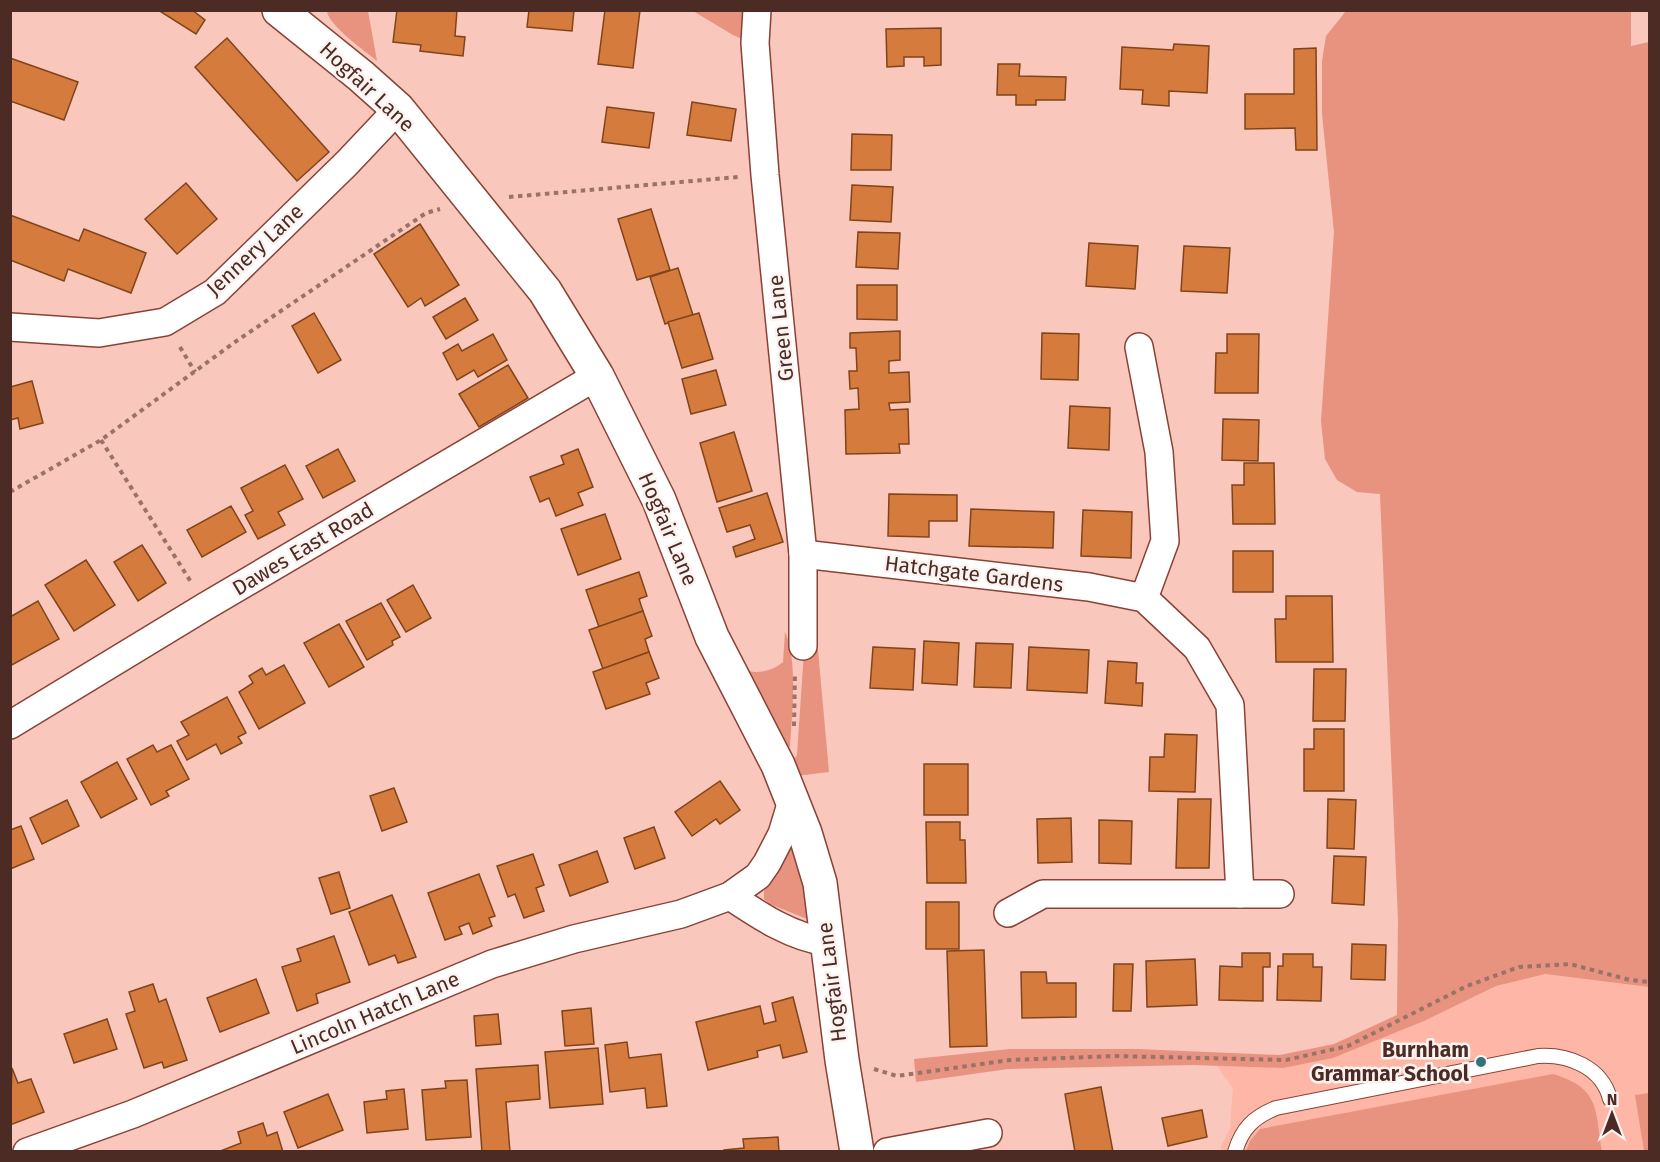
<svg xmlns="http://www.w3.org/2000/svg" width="1660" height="1162" font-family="'Fira Sans',sans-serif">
  <rect width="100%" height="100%" fill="#f9c7bc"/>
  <!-- built -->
  <path fill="#feb6a7" d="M1545,974L1649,987V1151H1221V1146L1230,1129L1233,1088L1217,1066L1283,1068L1333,1058L1424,1021L1496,986Z"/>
  <!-- green -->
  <g fill="#e89280">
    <path d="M327,11H368L377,61C365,51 328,25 327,11Z"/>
    <path d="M693,11H751L749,42L733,35Z"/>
    <path d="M1346,11H1631V46L1649,42V987L1545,974L1496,986L1424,1021L1333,1058L1283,1068L1193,1065L1008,1069L916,1082L914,1059L1010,1049H1137L1280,1055L1334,1044L1397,1015L1398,920L1380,494L1357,492L1337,480L1325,459L1321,421L1334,232L1322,114V61L1326,36Z"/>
    <path d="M785,632C798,660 792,714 790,746L786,753L748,671C760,674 774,670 783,662Z"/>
    <path d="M818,650L829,772L796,776L791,764L797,755L804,651Z"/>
    <path d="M793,849L799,853L810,918L807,919L770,904L764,899V891L787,852Z"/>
    <path d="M1553,1074C1600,1088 1595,1109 1602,1151H1246L1250,1141L1260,1129Z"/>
    <path d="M1649,1093V1151H1644L1635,1095Z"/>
  </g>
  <!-- building -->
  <g fill="#d57b3e" stroke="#81441a" stroke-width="1.5">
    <path d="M158,10H192L205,20L196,34Z"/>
    <path d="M397,10H457L455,36L465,37L463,56L420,51L421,45L393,42Z"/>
    <path d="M529,10H574L572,31L527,27Z"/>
    <path d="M605,10H640L633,68L598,64Z"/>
    <path d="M941,28V65L924,66V57H904V66L887,67L886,29Z"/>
    <path d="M227,38L329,152L297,181L195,67Z"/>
    <path d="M1174,44L1209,46L1207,93L1169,91V106L1142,104L1143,90L1120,89L1122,47L1173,50Z"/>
    <path d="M1316,48L1317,150H1296L1295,128L1245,129V94H1294V49Z"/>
    <path d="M10,58L78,82L64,120L10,101Z"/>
    <path d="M998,64H1020L1019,76L1066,77L1065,100H1036V105H1016V95H997Z"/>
    <path d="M692,102L736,109L731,141L687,135Z"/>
    <path d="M607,107L654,113L649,148L602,142Z"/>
    <path d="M852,134L892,135L891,170H851Z"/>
    <path d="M186,183L217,219L177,254L145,219Z"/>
    <path d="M852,185L893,187L891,222L850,220Z"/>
    <path d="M651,209L670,270L637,280L618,219Z"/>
    <path d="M10,215L79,241L84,229L146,253L131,293L68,269L64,281L10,260Z"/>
    <path d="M420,224L459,285L425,306L421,298L408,307L374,254Z"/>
    <path d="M858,232L900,233L898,269L856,267Z"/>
    <path d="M1089,243L1138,246L1135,289L1086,286Z"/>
    <path d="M1184,246L1230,248L1227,293L1181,291Z"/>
    <path d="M678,268L693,315L665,324L650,277Z"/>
    <path d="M857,285H897V320L857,319Z"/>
    <path d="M465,298L478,320L446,339L433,317Z"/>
    <path d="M314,313L341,360L318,373L292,326Z"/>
    <path d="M699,313L713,359L682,368L668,322Z"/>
    <path d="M900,331V360L889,361V373L909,372L910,402L889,403L890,410L908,409L909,444H899L900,453L846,454L845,410L859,409L858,388L850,389L849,371H857L856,348H850V333Z"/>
    <path d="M1042,333L1079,334L1078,380L1041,379Z"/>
    <path d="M493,334L507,360L478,377L474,370L457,380L443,353L458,344L462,351Z"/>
    <path d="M1227,334H1259L1258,393H1215L1216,353H1227Z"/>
    <path d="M508,365L528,398L479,427L459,394Z"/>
    <path d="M716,370L726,405L691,414L682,379Z"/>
    <path d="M32,381L43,423L20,429L18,418L10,420V387Z"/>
    <path d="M1070,406L1110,408L1109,450L1068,448Z"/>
    <path d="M1223,419L1259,420L1258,461L1222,460Z"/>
    <path d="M734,432L752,491L717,502L700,443Z"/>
    <path d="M338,449L355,481L323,498L306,466Z"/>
    <path d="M578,449L593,487L578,493L583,505L556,516L549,498L540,502L530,477L564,464L561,456Z"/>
    <path d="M1244,463H1274L1275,524H1233L1232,485H1244Z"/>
    <path d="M285,465L303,499L278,512L285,525L258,539L245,515L253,511L241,488Z"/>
    <path d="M767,493L783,542L736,557L733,547L755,539L750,525L727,532L719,508Z"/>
    <path d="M889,494L957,495V521H929V537L888,536Z"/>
    <path d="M231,506L246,532L202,557L187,530Z"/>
    <path d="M971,509L1054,512L1053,548L969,546Z"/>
    <path d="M1083,510L1132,512L1131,558L1081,556Z"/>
    <path d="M605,514L621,559L578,575L561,529Z"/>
    <path d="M142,545L166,583L138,601L114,562Z"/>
    <rect x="1233" y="551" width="40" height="41"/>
    <path d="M86,560L115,605L74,631L45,585Z"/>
    <path d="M639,572L647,596L639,599L643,611L599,627L586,590Z"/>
    <path d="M413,585L431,618L406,632L387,600Z"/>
    <path d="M1286,596H1332L1333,662H1276L1275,619H1286Z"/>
    <path d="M38,601L59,639L10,666V617Z"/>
    <path d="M381,603L400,637L392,641L393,645L367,660L346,621Z"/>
    <path d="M643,611L652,636L645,639L649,652L603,669L589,630Z"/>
    <path d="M339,624L364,667L329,687L304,643Z"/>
    <path d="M924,641L959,643L957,685L922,683Z"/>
    <path d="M976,643L1013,644L1011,688L974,687Z"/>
    <path d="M873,647L915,649L913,690L870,688Z"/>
    <path d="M1029,647L1089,650L1087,693L1027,690Z"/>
    <path d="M649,652L659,678L646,683L650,694L606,709L593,672Z"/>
    <path d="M1108,661L1137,663L1136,683H1143L1142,706L1105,703Z"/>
    <path d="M284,665L305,703L259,729L239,692L253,683L249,676L262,668L266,675Z"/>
    <path d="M1314,669H1346L1345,721H1313Z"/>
    <path d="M227,697L246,733L238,737L242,743L221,754L216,744L187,760L177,741L189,735L181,722Z"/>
    <path d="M1314,729H1344V791H1304V749H1314Z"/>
    <path d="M1165,734L1197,735L1195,792L1149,791L1150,757H1164Z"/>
    <path d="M153,745L157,752L171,745L189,779L166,791L169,796L151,805L127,759Z"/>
    <path d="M117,762L137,799L101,818L81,782Z"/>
    <rect x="924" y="764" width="44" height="51"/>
    <path d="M720,781L740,810L720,824L716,819L692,836L675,812Z"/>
    <path d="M394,788L407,822L382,831L370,796Z"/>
    <path d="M1178,799H1211L1209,868H1176Z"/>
    <path d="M1328,799L1356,800L1354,849L1327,848Z"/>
    <path d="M67,800L79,826L42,844L30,818Z"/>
    <path d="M1071,818L1072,862L1038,863L1037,819Z"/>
    <path d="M1099,820L1132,821L1131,864L1099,863Z"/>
    <path d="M926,822H960V840H965L966,883H927Z"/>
    <path d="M21,826L34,859L10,869V830Z"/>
    <path d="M654,827L665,858L635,869L624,838Z"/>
    <path d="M597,851L608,882L570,896L559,865Z"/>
    <path d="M533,854L544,885L536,888L544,911L524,918L515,894L508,897L497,866Z"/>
    <path d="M1334,856L1366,857L1364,905L1332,903Z"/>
    <path d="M339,872L350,908L331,914L319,878Z"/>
    <path d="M479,874L495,916L489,918L492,926L473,934L469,923L459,927L462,934L445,940L428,893Z"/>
    <path d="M392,895L416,957L398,963L395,955L369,965L349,912Z"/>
    <rect x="926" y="902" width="33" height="47"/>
    <path d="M334,936L350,982L316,994L318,1003L297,1011L282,967L301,961L297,949Z"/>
    <path d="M1352,944L1386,945L1385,980L1351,979Z"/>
    <path d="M984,950L987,1046L950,1047L947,951Z"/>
    <path d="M1242,953H1270V967H1263V1001L1219,1000L1220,966L1242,967Z"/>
    <path d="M1283,954H1313V967H1322L1321,1001L1277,1000L1278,966H1283Z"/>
    <path d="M1195,959L1197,1005L1147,1007L1146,961Z"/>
    <path d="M1114,964H1133L1131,1011H1113Z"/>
    <path d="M1021,972H1046L1047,983H1076V1017L1022,1018Z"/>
    <path d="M256,979L269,1013L220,1032L207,998Z"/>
    <path d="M153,984L159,1002L166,999L187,1060L164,1068L162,1062L144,1068L126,1014L135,1011L129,992Z"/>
    <path d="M793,997L807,1052L783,1058L780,1045L757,1051L758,1057L708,1070L696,1022L760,1006L764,1024L776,1021L772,1003Z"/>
    <path d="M591,1008L594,1044L565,1046L562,1011Z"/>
    <path d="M498,1014L501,1044L476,1046L474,1016Z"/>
    <path d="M107,1019L117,1049L74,1063L64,1034Z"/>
    <path d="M627,1042L629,1058L661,1054L667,1106L647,1108L645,1088L610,1092L605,1045Z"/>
    <path d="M598,1048L603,1104L550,1108L545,1052Z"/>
    <path d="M538,1065L540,1099L506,1102L510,1152H482L476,1069Z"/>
    <path d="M12,1068L18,1083L31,1079L44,1112L10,1125Z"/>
    <path d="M467,1080L471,1137L426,1140L422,1090L446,1088L445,1081Z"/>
    <path d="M1101,1087L1113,1152H1075L1065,1094Z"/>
    <path d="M404,1089L408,1129L367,1133L364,1102L387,1099L386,1091Z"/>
    <path d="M328,1094L343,1130L298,1148L284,1112Z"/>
    <path d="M1202,1110L1207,1137L1168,1146L1162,1118Z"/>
    <path d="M263,1123L267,1136L277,1132L283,1152H218L241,1143L238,1132Z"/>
    <path d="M778,1137L779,1152H724V1150L744,1148L743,1139Z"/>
  </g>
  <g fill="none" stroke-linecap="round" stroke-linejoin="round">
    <!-- service casing -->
    <g stroke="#894235" stroke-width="16">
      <path id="service" d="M1235,1152C1242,1128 1254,1117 1276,1108L1538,1056C1568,1054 1602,1067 1610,1099"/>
    </g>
    <!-- minor casing -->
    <g stroke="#894235" stroke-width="30">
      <g id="minor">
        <path d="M757,10L755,43L765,175L803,554V646"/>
        <path d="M10,327L99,333L165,322L215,292L347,163L398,109"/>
        <path d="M1139,347L1159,452L1165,541L1144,598"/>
        <path d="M803,554L1089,587L1144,598L1197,648L1230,705L1240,894"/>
        <path d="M10,725L206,606L597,376"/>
        <path d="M730,896C760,916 791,937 827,942"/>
        <path d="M1008,913L1043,894H1280"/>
        <path d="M27,1152L133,1114L492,964L574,939L681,914L730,896L758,876L767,863L782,834L792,801"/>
        <path d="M887,1152L988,1133"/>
      </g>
    </g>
    <!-- tertiary casing -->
    <g stroke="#894235" stroke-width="36">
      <path id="tertiary" d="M279,10L361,76L398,109L545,291L597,376L659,500L712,637L778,765L805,833L820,883L842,1060L857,1152"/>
    </g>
    <!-- path -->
    <g stroke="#9a7269" stroke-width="4" stroke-dasharray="4.5 4.5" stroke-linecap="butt">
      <path d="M509,197L738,177"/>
      <path d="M180,347L195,372"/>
      <path d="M101,440L191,582"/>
      <path d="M10,492L101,440L235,342L426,213L440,209"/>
      <path d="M794,726L795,673"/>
      <path d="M874,1069L897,1076L1010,1060L1115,1056L1286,1060L1348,1046L1467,986L1519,967L1570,964L1630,980L1650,982"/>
    </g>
    <!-- service -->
    <use href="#service" stroke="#fff" stroke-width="14"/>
    <!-- minor -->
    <use href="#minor" stroke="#fff" stroke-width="27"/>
    <!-- tertiary -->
    <use href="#tertiary" stroke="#fff" stroke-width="33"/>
  </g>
  <!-- markers -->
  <circle fill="#2d7380" stroke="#fcf3f1" stroke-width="2" cx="1481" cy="1062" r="6"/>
  <g text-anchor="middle" stroke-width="5" stroke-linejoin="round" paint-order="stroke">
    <!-- street labels -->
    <g font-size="21" fill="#4b2b24" stroke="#fcf3f1">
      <text transform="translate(367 87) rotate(43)" y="7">Hogfair Lane</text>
      <text transform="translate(255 250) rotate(-43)" y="7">Jennery Lane</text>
      <text transform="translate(781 328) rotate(-96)" y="7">Green Lane</text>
      <text transform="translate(668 529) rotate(67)" y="7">Hogfair Lane</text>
      <text transform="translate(303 549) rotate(-31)" y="7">Dawes East Road</text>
      <text transform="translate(974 574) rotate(7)" y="7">Hatchgate Gardens</text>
      <text transform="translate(832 982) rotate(-97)" y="7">Hogfair Lane</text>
      <text transform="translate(375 1013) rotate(-23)" y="7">Lincoln Hatch Lane</text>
    </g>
    <!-- poi labels -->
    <g font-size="21" font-weight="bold" fill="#4b2b24" stroke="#fcf3f1" text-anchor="end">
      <text x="1469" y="1057">Burnham<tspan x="1469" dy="24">Grammar School</tspan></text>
    </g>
  </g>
  <!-- border -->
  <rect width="1660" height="1162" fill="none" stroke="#4b2b24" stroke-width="24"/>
  <!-- north arrow -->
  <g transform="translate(1612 1114)" stroke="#fcf3f1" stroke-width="4.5" paint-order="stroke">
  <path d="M0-4.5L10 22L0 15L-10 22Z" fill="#4b2b24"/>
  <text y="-9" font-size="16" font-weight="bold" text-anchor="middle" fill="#4b2b24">N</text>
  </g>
</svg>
